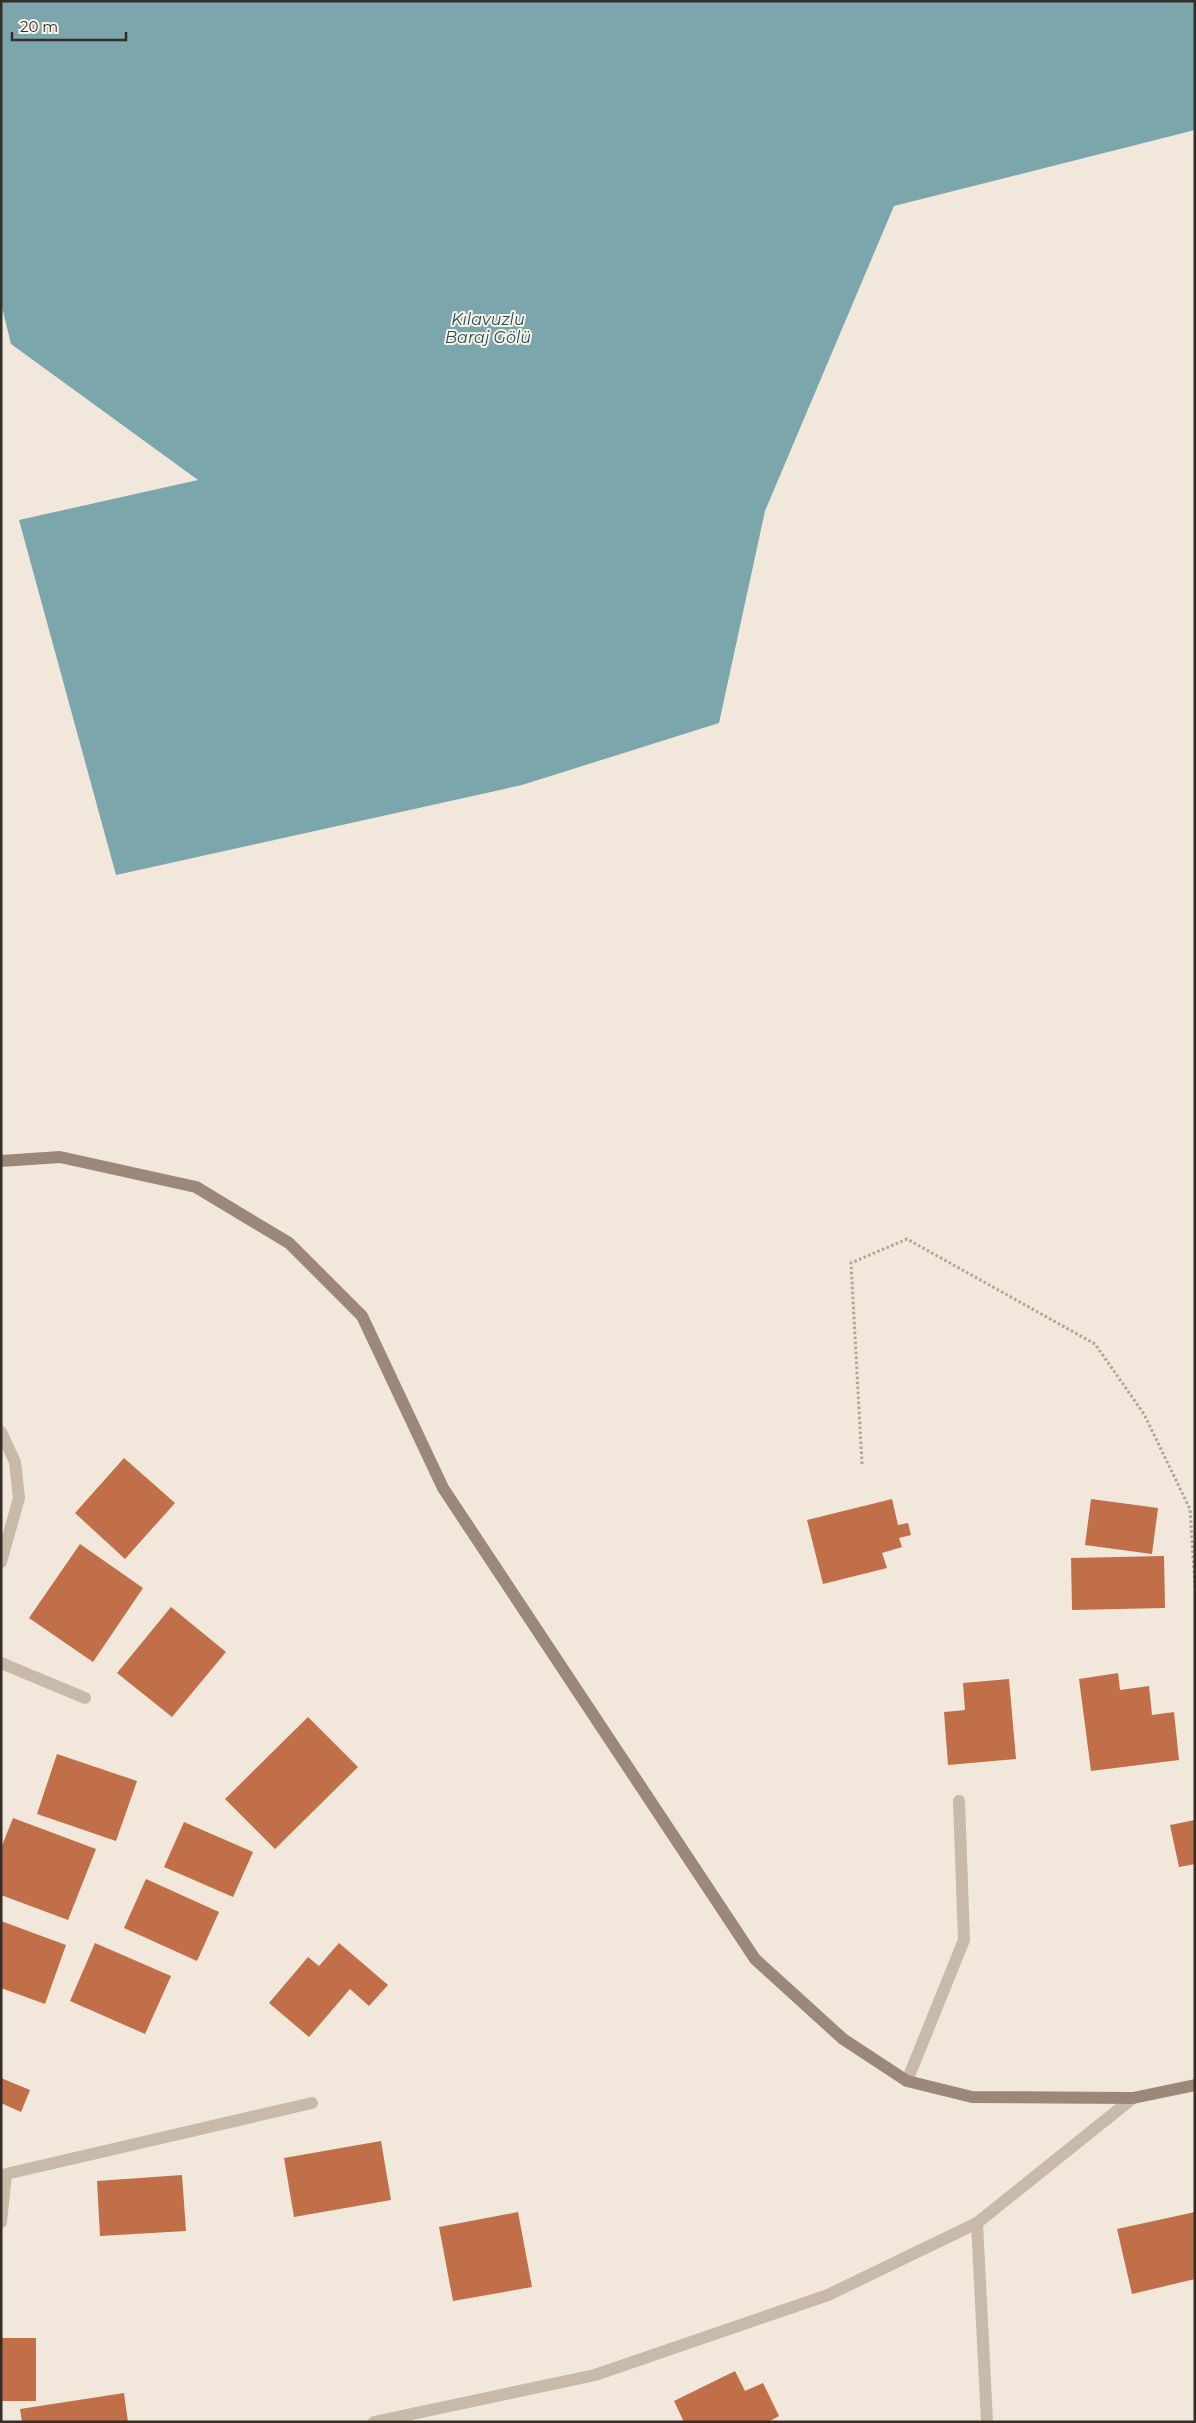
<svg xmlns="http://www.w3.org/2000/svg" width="1196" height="2423" font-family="Montserrat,sans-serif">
  <rect width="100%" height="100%" fill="#f1e8db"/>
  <!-- water -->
  <path fill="#7ba6ac" d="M1,1H1195V130L894,206L765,511L719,723L522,785L116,875L19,520L198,480L11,344L1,303Z"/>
  <!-- building -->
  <g fill="#c16f49">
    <path d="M124,1458L175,1503L125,1559L75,1513Z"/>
    <path d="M892,1499L898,1525L908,1523L911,1535L899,1538L902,1547L882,1553L887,1568L823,1584L807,1520Z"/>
    <path d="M1091,1499L1158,1508L1152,1554L1085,1545Z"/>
    <path d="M80,1544L143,1588L93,1662L29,1618Z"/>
    <path d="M1164,1556L1165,1608L1072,1610L1071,1558Z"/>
    <path d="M171,1607L226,1652L172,1717L117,1673Z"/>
    <path d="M1118,1673L1120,1690L1149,1686L1152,1715L1174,1712L1179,1760L1091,1771L1079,1679Z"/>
    <path d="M1009,1679L1016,1759L948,1765L944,1712L965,1710L963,1683Z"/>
    <path d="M308,1717L358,1767L275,1849L225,1799Z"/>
    <path d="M57,1754L137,1781L116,1841L37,1814Z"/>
    <path d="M13,1818L96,1849L68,1920L1,1895V1848Z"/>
    <path d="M1195,1820V1864L1179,1867L1170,1825Z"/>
    <path d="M184,1822L253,1852L233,1897L164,1867Z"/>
    <path d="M146,1879L219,1912L197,1961L124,1928Z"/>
    <path d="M1,1921L66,1945L45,2004L1,1988Z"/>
    <path d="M95,1943L171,1976L145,2034L70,2001Z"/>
    <path d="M339,1943L388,1985L369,2006L350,1989L309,2037L269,2003L308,1957L319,1966Z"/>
    <path d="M1,2078L30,2090L21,2112L1,2103Z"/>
    <path d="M381,2141L391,2200L294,2217L284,2158Z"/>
    <path d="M182,2175L186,2231L100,2236L97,2181Z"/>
    <path d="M518,2212L532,2287L453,2301L439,2227Z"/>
    <path d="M1195,2212V2279L1132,2294L1117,2229Z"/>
    <rect x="1" y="2338" width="35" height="63"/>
    <path d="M735,2371L745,2391L763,2383L779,2416L768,2422H684L674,2401Z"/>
    <path d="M124,2393L128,2422H22L20,2409Z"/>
  </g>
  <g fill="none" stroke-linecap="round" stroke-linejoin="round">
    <!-- path -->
    <path stroke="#b4a392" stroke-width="3" stroke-dasharray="2.5 2.5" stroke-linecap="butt" d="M862,1464L851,1263L907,1239L1095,1344L1144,1414L1190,1509L1195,1587"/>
    <!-- street -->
    <g stroke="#c8b9a8" stroke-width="12">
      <path d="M1,1432L15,1462L19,1498L1,1562"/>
      <path d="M1,1663L85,1698"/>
      <path d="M907,2081L964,1940L959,1801"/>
      <path d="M1,2222L6,2174L312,2103"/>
      <path d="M977,2223L987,2422"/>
      <path d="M374,2422L595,2375L828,2295L977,2223L1133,2098"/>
    </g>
    <!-- secondary -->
    <path stroke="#9c8879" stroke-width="12" d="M1,1161L60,1157L196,1187L289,1243L362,1316L443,1488L755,1959L843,2039L907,2081L972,2097L1133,2098L1195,2085"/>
  </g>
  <g text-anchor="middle" stroke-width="4" stroke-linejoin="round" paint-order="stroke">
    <!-- water labels -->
    <g font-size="16" font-style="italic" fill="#1f4d55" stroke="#f8f2e7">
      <text x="488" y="325">Kılavuzlu<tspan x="488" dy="18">Baraj Gölü</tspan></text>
    </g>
  </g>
  <!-- border -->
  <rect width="1196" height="2423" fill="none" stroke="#352d28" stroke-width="5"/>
  <!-- scale -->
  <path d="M12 32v8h114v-8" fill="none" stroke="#352d28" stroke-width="2.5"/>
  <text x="20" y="32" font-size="15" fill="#352d28" stroke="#f8f2e7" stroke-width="4" paint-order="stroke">20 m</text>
</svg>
